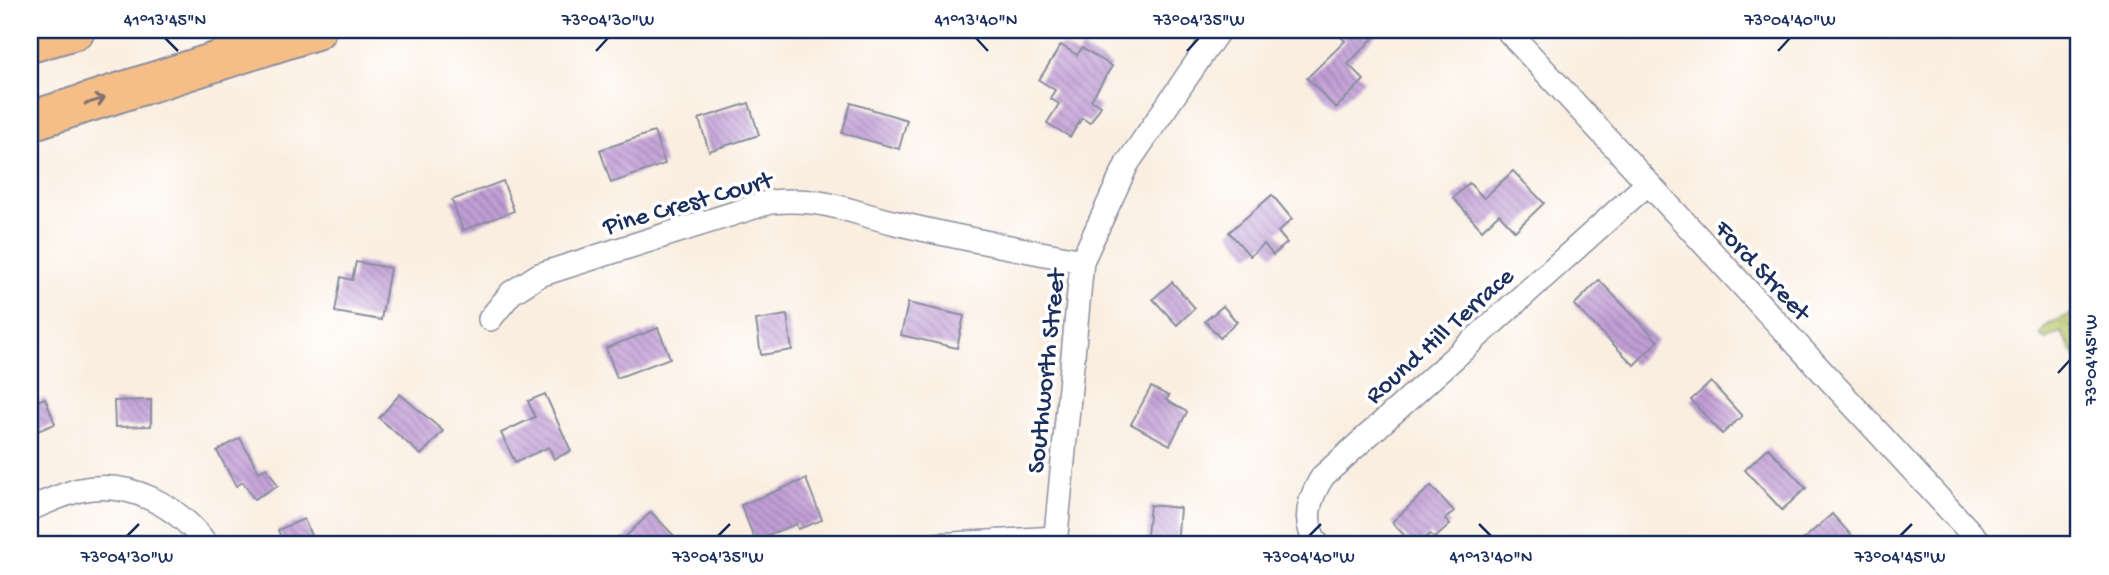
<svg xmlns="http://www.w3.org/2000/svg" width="2109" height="575" font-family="'Gochi Hand',sans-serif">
  <defs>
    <pattern id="grass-tufts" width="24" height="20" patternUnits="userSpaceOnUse" patternTransform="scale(1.75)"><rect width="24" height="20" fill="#b9c86b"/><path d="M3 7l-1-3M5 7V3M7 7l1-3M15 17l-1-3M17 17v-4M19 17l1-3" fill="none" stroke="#9eac5f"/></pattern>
    <pattern id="building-back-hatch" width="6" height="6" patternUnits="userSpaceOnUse" patternTransform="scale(1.75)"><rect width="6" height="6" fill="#c19ed5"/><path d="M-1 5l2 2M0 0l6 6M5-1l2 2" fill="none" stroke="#9c81b0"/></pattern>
  </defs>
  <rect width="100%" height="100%" fill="#fff"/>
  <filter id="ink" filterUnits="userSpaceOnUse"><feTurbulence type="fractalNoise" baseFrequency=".0143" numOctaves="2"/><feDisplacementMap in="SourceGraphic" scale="14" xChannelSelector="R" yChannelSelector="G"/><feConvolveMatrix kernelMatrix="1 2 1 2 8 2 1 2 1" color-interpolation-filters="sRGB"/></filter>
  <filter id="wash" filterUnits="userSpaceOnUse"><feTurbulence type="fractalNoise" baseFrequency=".00686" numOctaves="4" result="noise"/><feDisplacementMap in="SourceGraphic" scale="28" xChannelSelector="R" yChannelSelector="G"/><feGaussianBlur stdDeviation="1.57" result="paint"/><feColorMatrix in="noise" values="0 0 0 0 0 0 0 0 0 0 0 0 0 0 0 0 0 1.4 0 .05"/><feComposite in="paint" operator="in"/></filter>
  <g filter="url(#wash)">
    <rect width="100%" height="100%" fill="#faeee0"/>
    <!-- grass -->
    <path fill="url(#grass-tufts)" stroke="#6a7c64" stroke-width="2" d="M2079,310V323L2071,327L2079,340V362L2061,332L2046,339L2040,335L2046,326Z"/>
    <g id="blocks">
      <!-- building -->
      <g fill="url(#building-back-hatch)">
        <path d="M1334,30H1381L1348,64L1364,80L1336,108L1307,78L1345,41Z"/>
        <path d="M1061,45L1077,55L1082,48L1112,66L1091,100L1101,106L1090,123L1082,118L1070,137L1047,123L1059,104L1050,98L1055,90L1039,80Z"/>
        <path d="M749,103L759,135L709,151L699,119Z"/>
        <path d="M851,103L907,120L899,149L842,133Z"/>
        <path d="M654,132L665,164L611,183L600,150Z"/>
        <path d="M1513,171L1544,203L1515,231L1499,214L1482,230L1453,198L1469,183L1484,198Z"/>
        <path d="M503,181L514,211L463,230L452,200Z"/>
        <path d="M1272,195L1292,219L1278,232L1287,243L1273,255L1264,244L1250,256L1229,232Z"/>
        <path d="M356,262L390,268L381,320L335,312L341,277L352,280Z"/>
        <path d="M1599,280L1658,341L1634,365L1574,305Z"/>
        <path d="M1172,282L1195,308L1177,325L1153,299Z"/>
        <path d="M908,303L964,316L957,348L901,335Z"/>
        <path d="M1223,306L1237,322L1220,338L1205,321Z"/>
        <path d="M787,315L792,350L761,355L756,320Z"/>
        <path d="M658,328L670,358L617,378L606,348Z"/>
        <path d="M1711,382L1742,416L1722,434L1691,400Z"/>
        <path d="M1151,387L1169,396L1166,400L1187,412L1170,445L1131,424Z"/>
        <path d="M400,394L443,431L421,455L379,418Z"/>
        <path d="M545,394L571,451L554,459L549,447L515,462L501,433L535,417L528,401Z"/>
        <path d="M45,398L55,424L30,434V404Z"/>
        <path d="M151,400V426L115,427L114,401Z"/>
        <path d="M240,438L259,472L267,468L278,486L254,499L243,482L236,486L217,451Z"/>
        <path d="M1768,448L1806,488L1782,510L1745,470Z"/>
        <path d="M806,479L822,520L798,529L796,524L755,540L741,505Z"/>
        <path d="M1431,486L1454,511L1445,519L1450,525L1435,538L1430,534L1418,545H1413L1392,522Z"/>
        <path d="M1150,505L1180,508L1177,545H1146Z"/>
        <path d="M651,512L683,545H617Z"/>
        <path d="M1832,514L1860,545H1797Z"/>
        <path d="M304,519L315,545H284L278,530Z"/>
      </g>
    </g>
  </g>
  <g filter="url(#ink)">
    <use href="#blocks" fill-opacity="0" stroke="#8a8e9f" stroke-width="2"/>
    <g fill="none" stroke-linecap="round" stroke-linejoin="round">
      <!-- street casing -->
      <g stroke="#8a8e9f" stroke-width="26">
        <g id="street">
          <path d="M1507,30L1982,545"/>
          <path d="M490,319L511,293L539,275L770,202C825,197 846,211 896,223C958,238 1020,249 1082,261"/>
          <path d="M30,509C46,502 63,494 80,490C130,479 178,506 207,545"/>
          <path d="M935,545L1056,538"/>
          <path d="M1055,545L1082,261L1127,164L1219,30"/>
          <path d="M1318,545C1301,522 1309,498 1323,476L1647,184"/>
        </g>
      </g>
      <!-- highway casing -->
      <g stroke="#8a8e9f" stroke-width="42">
        <g id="highway">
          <path d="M30,43L75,30"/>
          <path d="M30,121L316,30"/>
        </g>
      </g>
      <!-- street -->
      <use href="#street" stroke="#fff" stroke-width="23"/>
      <!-- highway -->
      <use href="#highway" stroke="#f6be87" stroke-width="38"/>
    </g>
    <!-- one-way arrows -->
    <defs><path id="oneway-shaft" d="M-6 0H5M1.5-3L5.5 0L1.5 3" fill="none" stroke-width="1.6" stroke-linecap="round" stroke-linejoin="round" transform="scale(1.75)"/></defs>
    <use stroke="#7e6f70" href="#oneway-shaft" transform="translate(95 101) rotate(-17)"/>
  </g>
  <!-- ticks -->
  <path fill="none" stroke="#1b2f5e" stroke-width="2.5" d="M165,38L178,51M976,38L988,51M596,51L608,38M1187,51L1199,38M1778,51L1790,38M2058,373L2070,360M1479,524L1491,536M127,536L139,524M718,536L730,524M1309,536L1321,524M1900,536L1912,524"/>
  <g text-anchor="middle" stroke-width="7" stroke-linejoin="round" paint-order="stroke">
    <!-- street labels -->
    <g font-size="26" fill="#1b2f5e" stroke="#fff">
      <text transform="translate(687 201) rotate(-16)" y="9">Pine Crest Court</text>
      <text transform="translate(1764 269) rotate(47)" y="9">Ford Street</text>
      <text transform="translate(1438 334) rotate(-42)" y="9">Round Hill Terrace</text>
      <text transform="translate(1044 371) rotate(-84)" y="9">Southworth Street</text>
    </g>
  </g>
  <!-- margin -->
  <rect width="2109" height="575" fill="none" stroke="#fff" stroke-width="77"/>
  <rect x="38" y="38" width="2032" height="498" fill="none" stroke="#1b2f5e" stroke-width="2.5"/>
  <g font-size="18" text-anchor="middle" fill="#1b2f5e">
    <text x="165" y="25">41°13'45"N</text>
    <text x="608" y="25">73°04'30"W</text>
    <text x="976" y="25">41°13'40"N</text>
    <text x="1199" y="25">73°04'35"W</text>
    <text x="1790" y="25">73°04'40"W</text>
    <text transform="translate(2090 360) rotate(-90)" y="6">73°04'45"W</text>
    <text x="127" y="562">73°04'30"W</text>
    <text x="718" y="562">73°04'35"W</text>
    <text x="1309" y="562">73°04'40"W</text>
    <text x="1491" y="562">41°13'40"N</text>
    <text x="1900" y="562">73°04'45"W</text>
  </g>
</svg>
